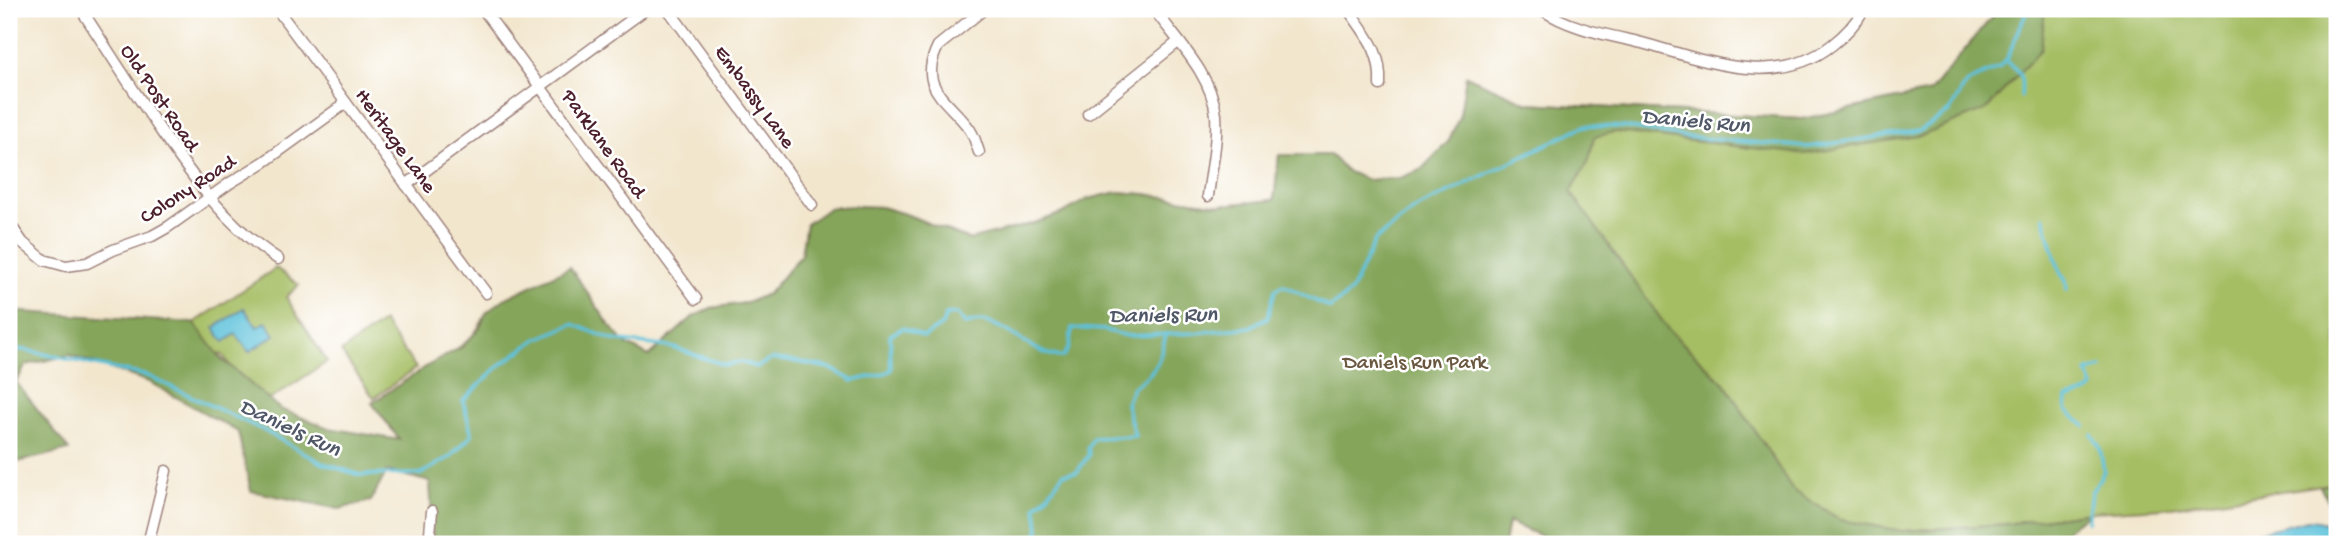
<svg xmlns="http://www.w3.org/2000/svg" width="2346" height="553" font-family="'Gochi Hand',sans-serif">
  <rect width="100%" height="100%" fill="#fff"/>
  <filter id="ink" filterUnits="userSpaceOnUse"><feTurbulence type="fractalNoise" baseFrequency=".0143" numOctaves="2"/><feDisplacementMap in="SourceGraphic" scale="14" xChannelSelector="R" yChannelSelector="G"/><feConvolveMatrix kernelMatrix="1 2 1 2 8 2 1 2 1" color-interpolation-filters="sRGB"/></filter>
  <filter id="wash" filterUnits="userSpaceOnUse"><feTurbulence type="fractalNoise" baseFrequency=".00686" numOctaves="4" result="noise"/><feDisplacementMap in="SourceGraphic" scale="28" xChannelSelector="R" yChannelSelector="G"/><feGaussianBlur stdDeviation="1.57" result="paint"/><feColorMatrix in="noise" values="0 0 0 0 0 0 0 0 0 0 0 0 0 0 0 0 0 1.4 0 .05"/><feComposite in="paint" operator="in"/></filter>
  <g filter="url(#wash)">
    <rect width="100%" height="100%" fill="#f2e6cd"/>
    <!-- green -->
    <g fill="#a5be64" stroke="#786e48" stroke-width="2">
      <path d="M1996,9H2337V483L2164,508L2091,512L2006,524L1903,531L1862,544H1560L1508,522L1504,544H433L431,482L372,403C390,391 408,378 427,367C454,350 473,345 486,313L570,267L610,326L627,345L649,356L694,316L710,314L711,308L746,303L768,294L801,255L806,224L853,206L881,207L908,215L969,240L1032,224L1063,213L1088,199L1118,192L1144,194L1220,205L1274,200L1279,155H1330L1348,172L1367,180L1400,178L1421,170L1449,141L1460,115L1466,76L1528,103L1802,119L1930,92L1992,17Z"/>
      <path d="M276,268L299,285L286,297L327,362L260,406L222,354L213,360L194,323Z"/>
      <path d="M383,322L416,368L374,398L341,352Z"/>
    </g>
    <!-- forest -->
    <g fill="#84a55a" stroke="#676242" stroke-width="2">
      <path d="M1996,9H2045L2041,49L1987,109L1924,135L1804,154L1615,132L1594,137L1589,160L1571,192L1668,329L1725,384L1793,490L1841,520L1903,531L2006,524L2091,512L2048,544H1560L1508,522L1504,544H433L430,482L387,471L371,501L339,509L251,491L238,432L149,382L70,355L26,365L16,382L69,450L9,464V311L194,323L222,359L280,409L329,428L400,440L372,403L427,366L462,347L480,328L486,313L504,299L570,267L610,326L627,345L649,356L694,316L711,308L746,303L768,294L801,255L806,224L829,208L853,206L881,207L908,215L969,240L1032,224L1063,213L1088,199L1118,192L1144,194L1220,205L1274,200L1279,155H1330L1348,172L1367,180L1400,178L1421,170L1449,141L1460,115L1466,76L1528,103L1802,119L1930,92L1992,17Z"/>
      <path d="M2337,483V520L2320,486Z"/>
    </g>
    <!-- water -->
    <g fill="#5cc1da" stroke="#537082" stroke-width="2">
      <path d="M244,308L257,327L266,322L275,335L249,352L236,334L224,342L214,328Z"/>
      <path d="M2307,520C2317,520 2329,523 2337,530V544H2213Z"/>
    </g>
    <g fill="none" stroke-linecap="round" stroke-linejoin="round">
      <!-- stream -->
      <g stroke="#5cc1da" stroke-width="3.5">
        <path d="M2005,61C2021,71 2023,78 2021,96"/>
        <path d="M2043,216L2060,272L2066,281L2067,290"/>
        <path d="M9,349L25,350L148,376L263,430L322,463L360,475L421,474L450,457L472,435L463,401L499,366L537,339L573,324L613,340L671,347L725,365L741,362L757,367L772,359L799,362L830,368L853,381L883,374L891,370L890,335L903,328L924,337L942,325L946,315L957,314L965,324C970,323 976,321 981,321C1012,326 1033,356 1063,357L1069,348L1072,328L1104,330L1128,336L1195,333L1250,327L1268,317L1275,290L1283,285L1330,308L1351,292L1375,240L1415,209L1584,126L1623,127L1687,137L1808,147L1919,131L1950,111L1964,87L1970,81L2000,67L2007,58L2028,9"/>
        <path d="M2085,426L2066,410L2067,398C2075,396 2086,396 2093,387L2087,372L2102,368"/>
        <path d="M2087,522L2091,493L2104,471L2100,448L2092,434"/>
        <path d="M1029,544L1039,530L1036,506L1047,496L1063,474L1077,472L1089,455L1088,448L1093,438L1135,436L1126,404L1133,387C1157,372 1160,360 1166,334"/>
      </g>
    </g>
  </g>
  <g filter="url(#ink)">
    <g fill="none" stroke-linecap="round" stroke-linejoin="round">
      <!-- street casing -->
      <g stroke="#9e827c" stroke-width="13">
        <g id="street">
          <path d="M81,9C108,51 135,93 163,134C197,183 227,226 278,259"/>
          <path d="M277,9L486,293"/>
          <path d="M483,9L696,299"/>
          <path d="M668,9L812,205"/>
          <path d="M1154,9C1177,41 1212,75 1216,115C1218,141 1211,170 1208,196"/>
          <path d="M1348,9C1366,35 1382,51 1380,85"/>
          <path d="M1541,9C1570,29 1608,35 1642,43C1704,60 1775,90 1832,45C1845,35 1856,23 1864,9"/>
          <path d="M1980,9L1982,10"/>
          <path d="M1088,114L1178,42"/>
          <path d="M979,152C976,144 974,134 968,127C947,99 917,88 938,46L984,9"/>
          <path d="M406,185L646,9"/>
          <path d="M9,223L23,243L44,260L66,266L87,263L113,250L152,236L168,227L230,183L264,162L346,103"/>
          <path d="M148,544L166,471"/>
          <path d="M429,544L432,511"/>
        </g>
      </g>
      <!-- street -->
      <use href="#street" stroke="#fff" stroke-width="10"/>
    </g>
  </g>
  <g text-anchor="middle" stroke-width="5" stroke-linejoin="round" paint-order="stroke">
    <!-- street labels -->
    <g font-size="21" fill="#4a1f2b" stroke="#fff">
      <text transform="translate(756 96) rotate(54)" y="7">Embassy Lane</text>
      <text transform="translate(161 97) rotate(56)" y="7">Old Post Road</text>
      <text transform="translate(397 140) rotate(54)" y="7">Heritage Lane</text>
      <text transform="translate(605 143) rotate(54)" y="7">Parklane Road</text>
      <text transform="translate(187 188) rotate(-33)" y="7">Colony Road</text>
    </g>
    <!-- park labels -->
    <g font-size="21" fill="#6a573f" stroke="#fff">
      <text x="1415" y="368">Daniels Run Park</text>
    </g>
    <!-- water labels -->
    <g font-size="23" font-style="italic" fill="#505868" stroke="#fff">
      <text transform="translate(1696 119) rotate(5)" y="8">Daniels Run</text>
      <text transform="translate(1163 313) rotate(-1)" y="8">Daniels Run</text>
      <text transform="translate(291 426) rotate(25)" y="8">Daniels Run</text>
    </g>
  </g>
  <!-- margin -->
  <rect width="2346" height="553" fill="none" stroke="#fff" stroke-width="35"/>
</svg>
